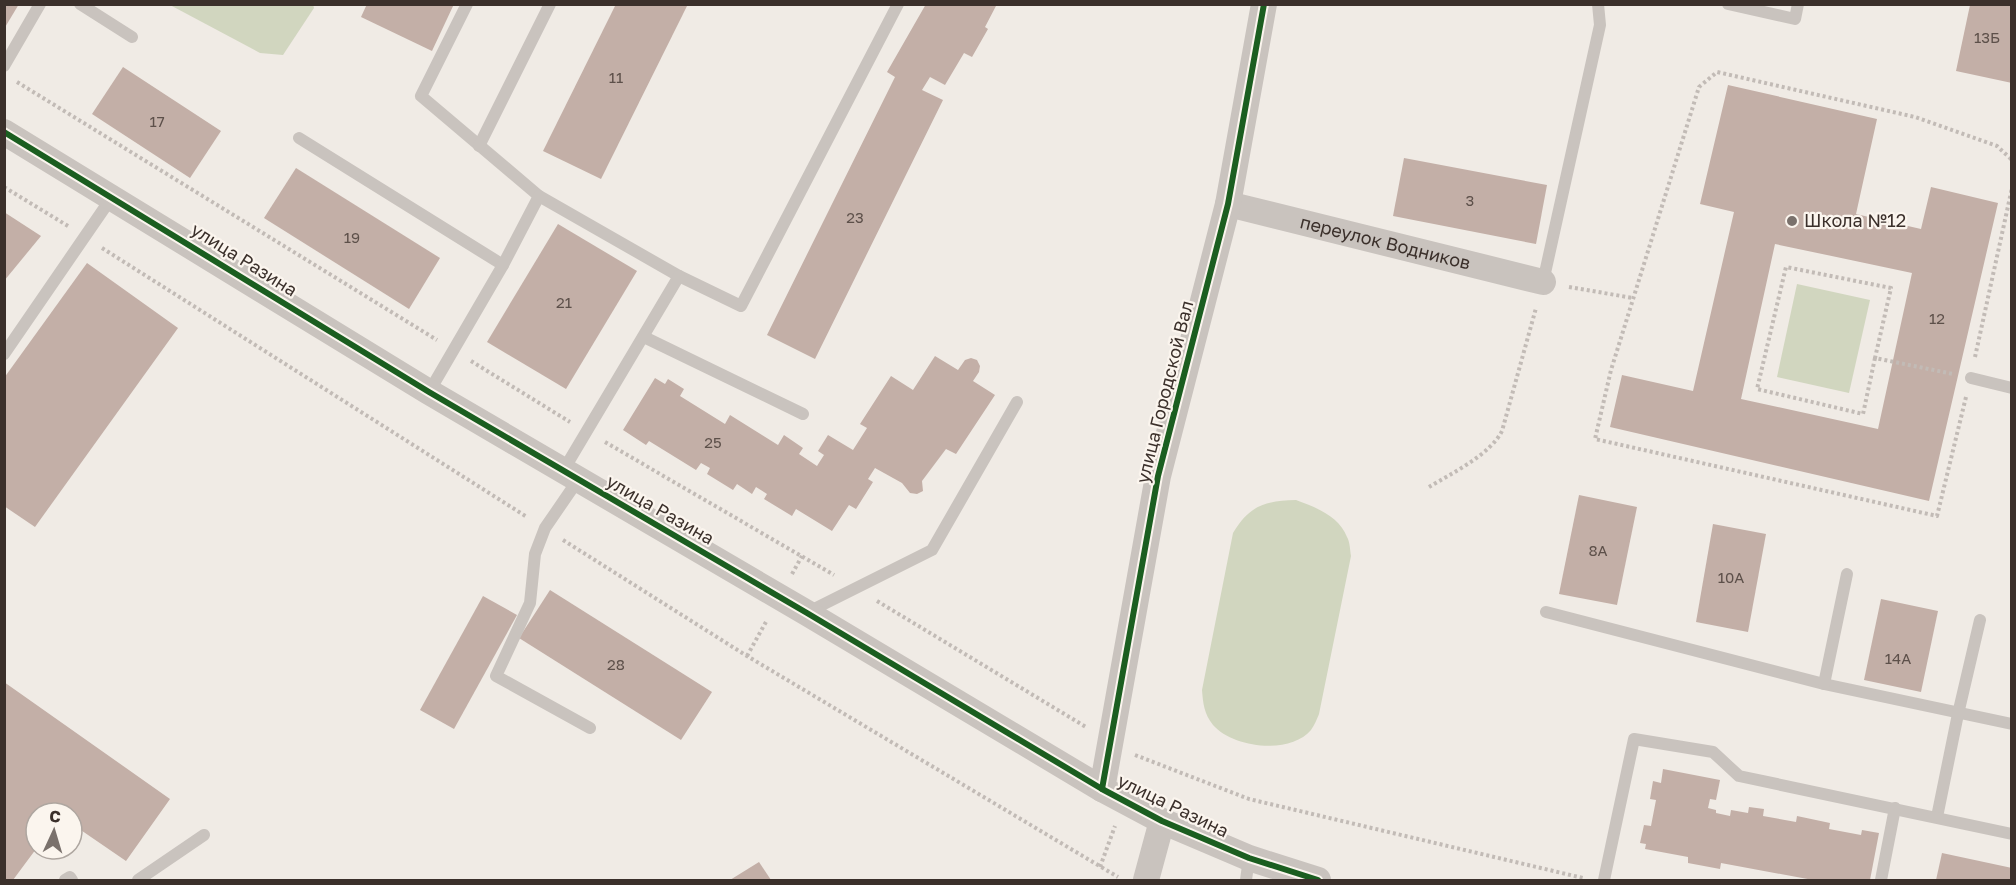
<svg xmlns="http://www.w3.org/2000/svg" width="2016" height="885" font-family="'Golos Text',sans-serif">
  <rect width="100%" height="100%" fill="#f0ebe5"/>
  <!-- green -->
  <g fill="#d1d6bf">
    <path d="M313,4L314,8L283,55L260,53L170,5Z"/>
    <path d="M1797,284L1870,300L1849,393L1777,377Z"/>
    <path d="M1296,500C1315,507 1339,516 1347,537C1350,542 1350,550 1351,556L1319,714C1317,719 1314,726 1311,730C1290,755 1233,748 1213,725C1204,714 1203,703 1202,690L1233,533C1250,505 1265,501 1296,500Z"/>
  </g>
  <!-- building -->
  <g fill="#c3afa7" fill-rule="evenodd">
    <path d="M4,4H19L4,29Z"/>
    <path d="M367,4H454L432,51L361,17Z"/>
    <path d="M616,4H688L601,179L543,151Z"/>
    <path d="M926,4H997L985,27L988,29L972,57L964,53L945,85L930,77L922,90L943,100L815,359L767,335L895,77L887,72Z"/>
    <path d="M1970,5H2012V83L1956,71Z"/>
    <path d="M123,67L221,131L190,178L92,114Z"/>
    <path d="M1728,85L1877,119L1856,214L1921,229L1931,187L1998,203L1929,501L1610,427L1622,375L1693,391L1734,212L1700,204ZM1775,244L1912,273L1878,429L1741,399Z"/>
    <path d="M1404,158L1547,185L1536,244L1393,216Z"/>
    <path d="M296,168L440,258L409,309L264,218Z"/>
    <path d="M4,212L41,236L4,281Z"/>
    <path d="M558,224L637,271L566,389L487,342Z"/>
    <path d="M87,263L178,328L35,527L4,506V378Z"/>
    <path d="M935,356L958,370L965,360L971,358L977,360L980,366L979,372L973,381L995,395L956,454L946,449L922,481L923,491L917,494L910,493L902,483L875,468L868,479L873,482L856,509L849,505L832,531L796,509L792,516L764,499L767,494L756,487L752,494L737,484L733,490L707,474L710,468L701,463L696,470L649,441L646,445L623,430L655,378L665,384L668,379L684,389L680,396L725,424L730,415L778,445L784,435L803,448L799,454L817,466L824,455L818,451L828,435L853,450L867,428L860,424L891,376L913,390Z"/>
    <path d="M1579,495L1637,507L1617,605L1559,594Z"/>
    <path d="M1713,524L1766,534L1748,632L1696,622Z"/>
    <path d="M550,590L712,692L681,740L519,638Z"/>
    <path d="M483,596L517,615L454,729L420,710Z"/>
    <path d="M1881,599L1938,611L1921,692L1864,680Z"/>
    <path d="M4,682L170,799L126,861L72,824V813H36V849L13,880H4Z"/>
    <path d="M1663,769L1720,780L1716,800L1710,799L1708,808L1716,810V813L1730,816L1731,810L1748,813L1749,807L1764,809L1763,816L1796,822L1797,816L1830,823L1829,829L1861,835L1862,830L1879,833L1870,880H1813L1721,863L1720,869L1688,863V857L1645,849L1646,844L1640,843L1644,825L1651,826L1656,800L1650,799L1653,781L1661,783Z"/>
    <path d="M1942,853L2012,868V880H1936Z"/>
    <path d="M759,862L771,880H730Z"/>
  </g>
  <g fill="none" stroke-linecap="round" stroke-linejoin="round">
    <!-- path -->
    <g stroke="#c2bbb6" stroke-width="4" stroke-dasharray="3 3" stroke-linecap="butt">
      <path d="M17,82L437,340"/>
      <path d="M4,187L68,226"/>
      <path d="M102,248L527,517"/>
      <path d="M1569,287L1633,298"/>
      <path d="M1975,357L2012,188"/>
      <path d="M1875,358L1863,414L1757,389L1786,267L1891,288L1875,358L1953,374"/>
      <path d="M471,361L570,422"/>
      <path d="M1966,397L1937,516L1595,439L1611,370L1699,87L1717,72L1915,117L1997,146L2012,160"/>
      <path d="M605,442L834,575"/>
      <path d="M1429,487C1452,473 1490,455 1502,431L1536,308"/>
      <path d="M563,540L747,656L1118,877"/>
      <path d="M792,574L802,556"/>
      <path d="M877,601L1086,727"/>
      <path d="M747,656L767,620"/>
      <path d="M1135,755L1249,799L1583,878"/>
      <path d="M1100,867L1115,826"/>
    </g>
    <!-- lane -->
    <g stroke="#c9c3be" stroke-width="12">
      <path d="M80,4L132,37"/>
      <path d="M467,4L421,96L539,196"/>
      <path d="M1728,4L1795,19L1798,4"/>
      <path d="M4,66L40,4"/>
      <path d="M299,138L503,265"/>
      <path d="M479,146L550,4"/>
      <path d="M1543,282L1600,25L1598,4"/>
      <path d="M644,337L803,414"/>
      <path d="M4,354L112,197"/>
      <path d="M1971,378L2012,388"/>
      <path d="M429,392L503,265L539,196L679,276L741,306L898,4"/>
      <path d="M563,471L679,276"/>
      <path d="M578,480L545,528L535,554L530,603L496,676L590,728"/>
      <path d="M808,612L932,550L1017,402"/>
      <path d="M1546,612L1824,684L2012,724"/>
      <path d="M1824,684L1847,574"/>
      <path d="M1937,817L1958,714L1980,620"/>
      <path d="M65,880L70,877L72,880"/>
      <path d="M138,880L204,835"/>
      <path d="M1246,880L1249,858"/>
      <path d="M1604,880L1634,739L1713,752L1739,776L2012,834"/>
      <path d="M1881,880L1895,808"/>
    </g>
    <!-- street -->
    <g stroke="#c9c3be" stroke-width="26">
      <path d="M4,132L429,392L807,613L1102,789L1162,821L1249,858L1318,880"/>
      <path id="s1" d="M1228,204L1543,282"/>
      <path d="M1102,789L1158,476L1228,204L1264,4"/>
      <path d="M1146,880L1162,821"/>
    </g>
    <!-- cycleway casing -->
    <g stroke="#fbf5ee" stroke-width="10">
      <g id="cycleway">
        <path d="M4,132L429,392L807,613L1102,789L1162,821L1249,858L1318,880"/>
        <path d="M1102,789L1158,476L1228,204L1264,4"/>
      </g>
    </g>
    <!-- cycleway -->
    <use href="#cycleway" stroke="#1b5e20" stroke-width="6"/>
  </g>
  <!-- markers -->
  <circle fill="#7a716c" stroke="#fbf5ee" stroke-width="2" cx="1792" cy="221" r="6"/>
  <g text-anchor="middle" stroke-width="4.5" stroke-linejoin="round" paint-order="stroke">
    <!-- number labels -->
    <g font-size="15" fill="#5d504a">
      <text x="1987" y="43">13Б</text>
      <text x="616" y="83">11</text>
      <text x="157" y="127">17</text>
      <text x="1470" y="206">3</text>
      <text x="855" y="223">23</text>
      <text x="352" y="243">19</text>
      <text x="564" y="308">21</text>
      <text x="1937" y="324">12</text>
      <text x="713" y="448">25</text>
      <text x="1598" y="556">8А</text>
      <text x="1731" y="583">10А</text>
      <text x="1898" y="664">14А</text>
      <text x="616" y="670">28</text>
    </g>
    <!-- poi labels -->
    <g font-size="18" fill="#3b302b" stroke="#fbf5ee" text-anchor="start">
      <text x="1804" y="227">Школа №12</text>
    </g>
    <!-- street labels -->
    <g font-size="18" fill="#3b302b" stroke="#fbf5ee">
      <text dy="6" stroke="none"><textPath href="#s1" startOffset="162">переулок Водников</textPath></text>
      <text transform="translate(244 260) rotate(32)" y="6">улица Разина</text>
      <text transform="translate(1165 392) rotate(-76)" y="6">улица Городской Вал</text>
      <text transform="translate(660 510) rotate(30)" y="6">улица Разина</text>
      <text transform="translate(1173 806) rotate(26)" y="6">улица Разина</text>
    </g>
  </g>
  <!-- border -->
  <rect width="2016" height="885" fill="none" stroke="#3b302b" stroke-width="12"/>
  <!-- north arrow -->
  <g transform="translate(54 831) rotate(4)"><circle r="28" fill="#fbf5ee" stroke="#aea6a0" stroke-width="1.5"/>
  <path d="M0-4.5L10 22L0 15L-10 22Z" fill="#7a716c"/>
  <text y="-9" font-size="16" font-weight="bold" text-anchor="middle" fill="#3b302b">С</text>
  </g>
</svg>
